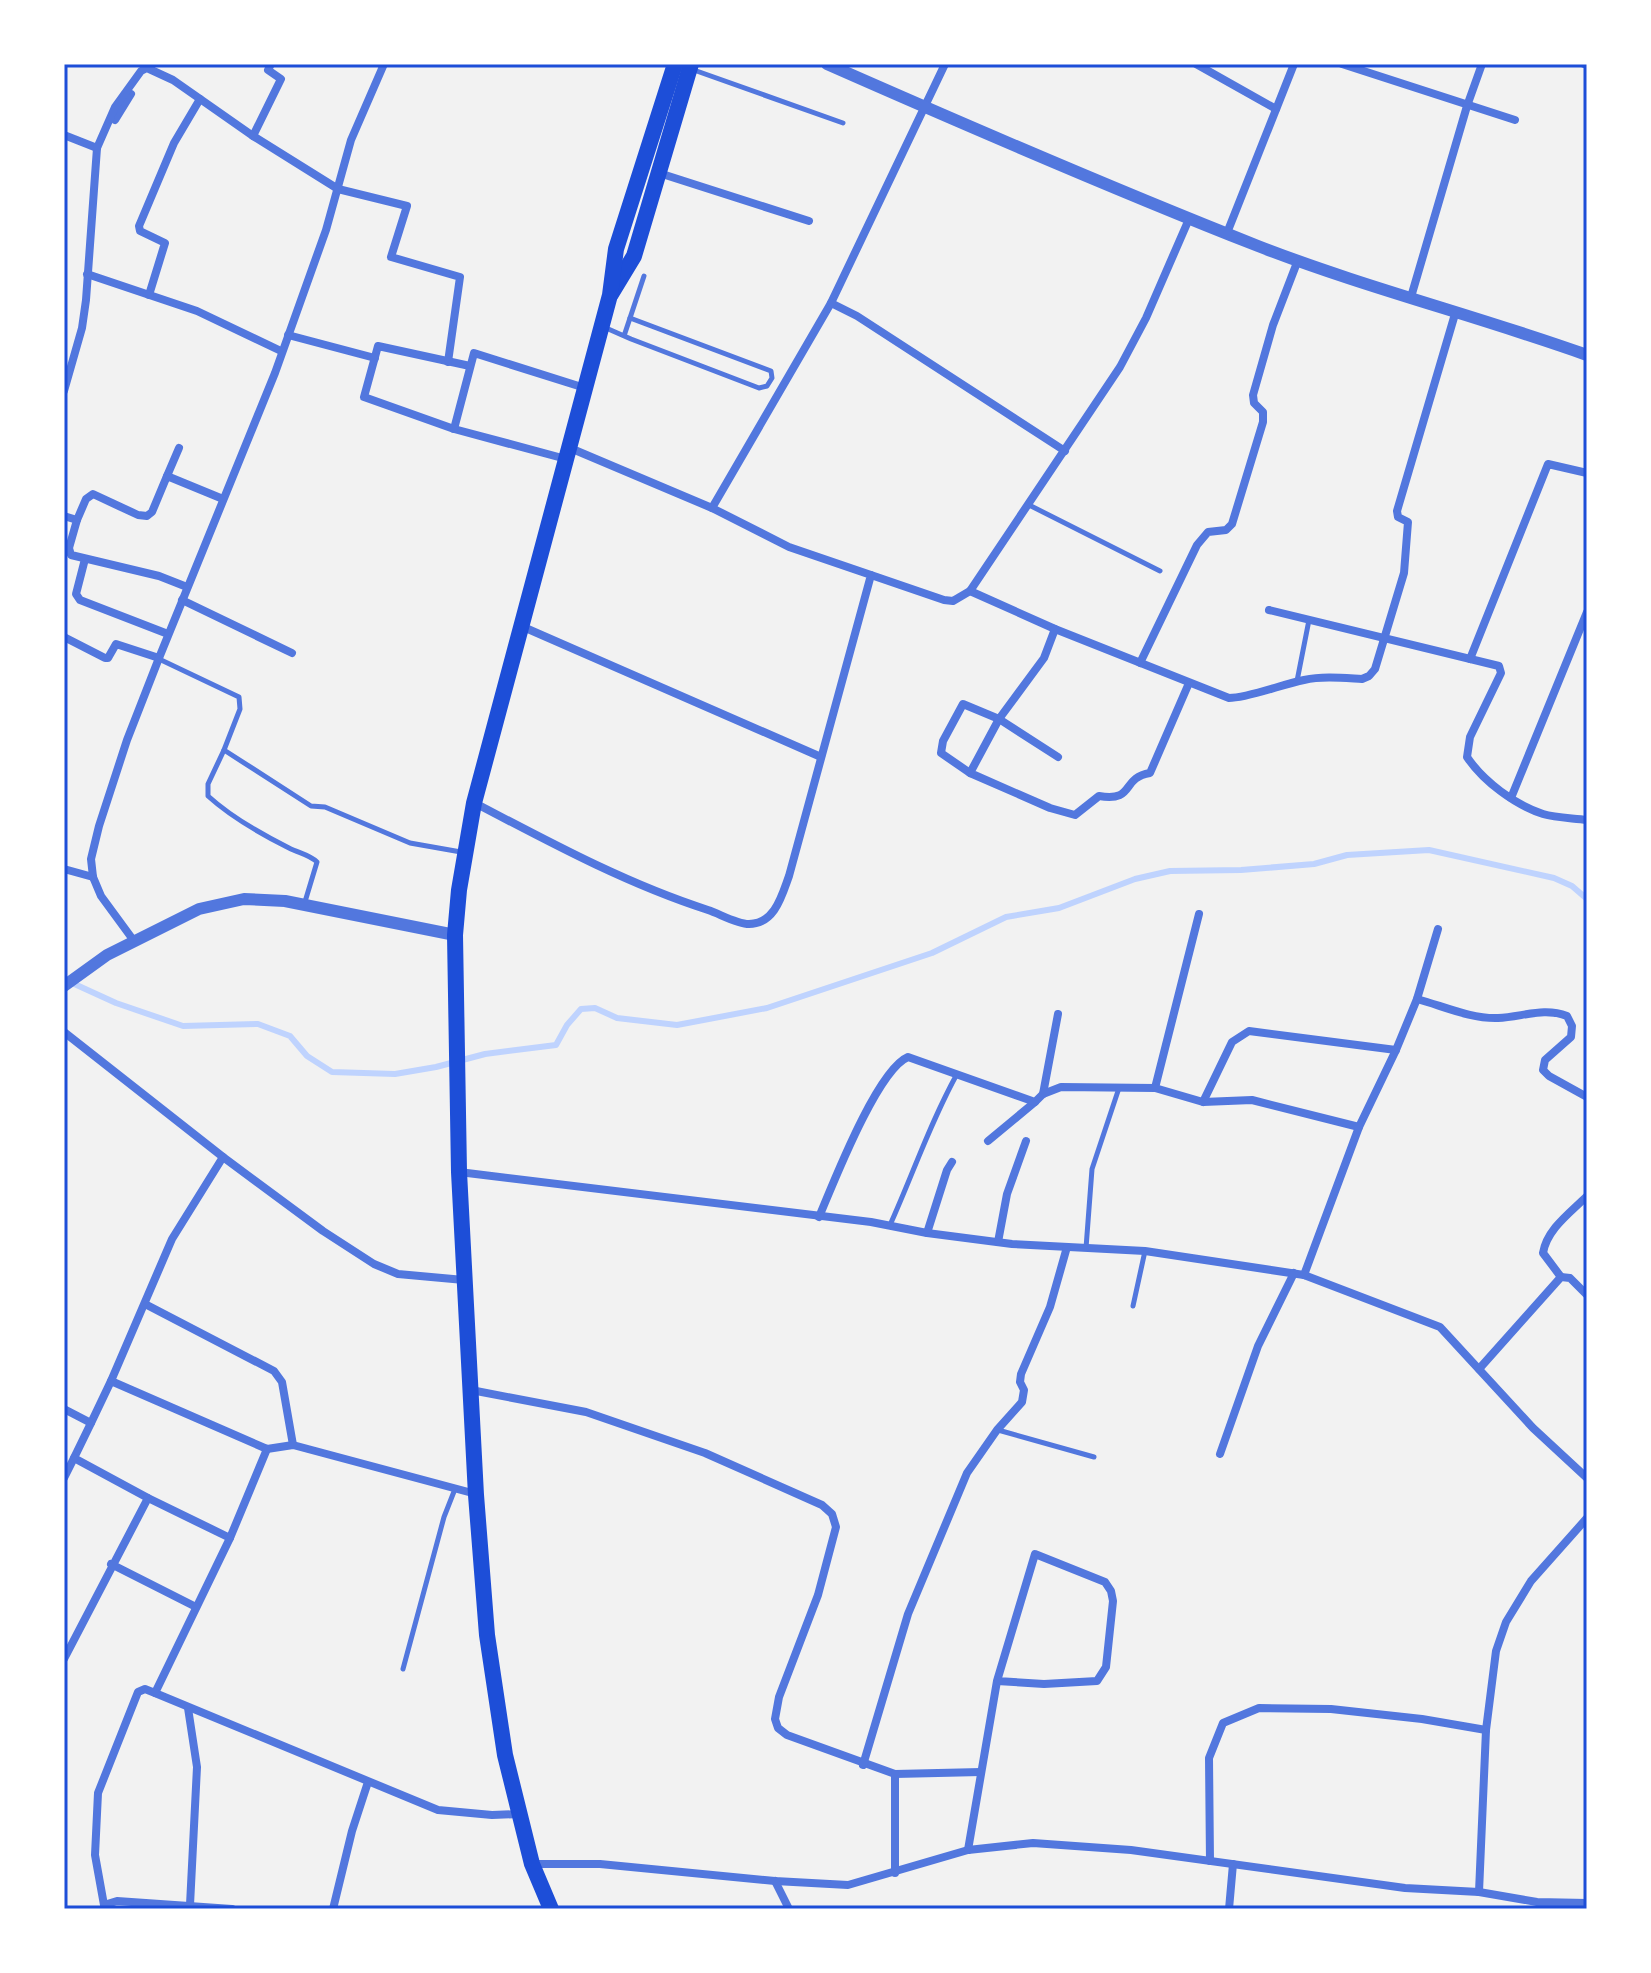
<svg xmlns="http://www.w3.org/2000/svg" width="1651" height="1973" font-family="'PT Sans',sans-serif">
  <rect width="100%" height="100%" fill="#f2f2f2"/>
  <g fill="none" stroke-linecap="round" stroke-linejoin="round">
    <!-- stream -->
    <path stroke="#bfd3fe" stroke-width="6" d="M70,982L116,1003L183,1026L258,1024L290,1036L307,1056L332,1072L395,1074L436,1067L485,1054L556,1045L567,1025L581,1009L595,1008L617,1018L677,1025L767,1008L932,953L1006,917L1059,908L1135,879L1170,871L1241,870L1314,864L1347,855L1429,850L1554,878L1572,886L1587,899"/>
    <!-- service -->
    <g stroke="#5277de" stroke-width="5">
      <path d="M691,69L843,123"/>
      <path d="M630,318L644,276"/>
      <path d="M606,328L631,339L759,388L767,386L772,378L771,371L630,318L624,336"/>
      <path d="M1029,505L1160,571"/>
      <path d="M159,659L239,697L240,709L224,750L311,806L325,807L410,843L461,852"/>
      <path d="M1297,681L1309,620"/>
      <path d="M224,750L208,784V796C231,817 261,834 289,848C299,853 310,855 317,862L304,905"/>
      <path d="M890,1225C913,1174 930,1123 957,1074"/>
      <path d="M1086,1248L1092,1169L1119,1088"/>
      <path d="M1133,1306L1145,1251"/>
      <path d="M998,1430L1094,1457"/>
      <path d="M403,1669L444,1517L455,1489"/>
    </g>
    <!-- minor -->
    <g stroke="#5277de" stroke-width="8">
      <path d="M1196,64L1276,109"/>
      <path d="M1342,64L1515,120"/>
      <path d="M1584,64L1587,65"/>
      <path d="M115,120L131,94"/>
      <path d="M64,135L97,148"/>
      <path d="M253,136L281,79L268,70L271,64"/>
      <path d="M659,173L809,221"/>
      <path d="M1227,233L1294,64"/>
      <path d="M87,274L197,311L281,351"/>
      <path d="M149,295L165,243L140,231L139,226L174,143L200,99"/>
      <path d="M1411,297L1467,106L1482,64"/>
      <path d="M831,303L945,64"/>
      <path d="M288,335L375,358"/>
      <path d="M470,366L378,346L364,397L454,429L566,459"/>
      <path d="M64,391L82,328L86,300L97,148L115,107L141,71L147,68L173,80L253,136L338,189L407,206L391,257L460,277L448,362"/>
      <path d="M454,429L474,353L585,388"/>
      <path d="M167,476L179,448"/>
      <path d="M712,508L831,303L857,316L1065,451"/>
      <path d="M64,516L77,520L69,548L71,555L159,576L187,587"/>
      <path d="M77,520L86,499L93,494L138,515L147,516L152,512L167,476L223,499"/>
      <path d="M85,559L76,594L80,600L168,634"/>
      <path d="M871,575L944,600L953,601L970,591L1120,367L1146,318L1189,219"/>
      <path d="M970,591L1055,629L1229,698C1248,698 1283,684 1304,680C1323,676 1343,678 1362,679L1369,676L1375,669L1404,573L1408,522L1398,517L1397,511L1455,314"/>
      <path d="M182,600L292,653"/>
      <path d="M1269,610L1499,666L1501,673L1470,737L1467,757C1483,781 1515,805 1543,814C1556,818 1573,818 1587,820"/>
      <path d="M521,626L821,757"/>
      <path d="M1055,629L1044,658L999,719L970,773L1050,808L1075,815L1099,796C1136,802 1120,778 1150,773L1189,683"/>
      <path d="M64,637L105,658H108L116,644L159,658"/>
      <path d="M1470,659L1548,464L1587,473"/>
      <path d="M1140,663L1197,545L1208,532L1226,530L1232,524L1263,422V412L1254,403L1253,395L1273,325L1298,260"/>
      <path d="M970,773L941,753L943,741L963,704L999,719L1058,757"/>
      <path d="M1511,798L1587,612"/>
      <path d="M475,803C551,843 627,884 708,910C720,914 737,924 749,924C775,924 782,895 789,876L871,575L789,547L712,508L570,448"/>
      <path d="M64,869L93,877"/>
      <path d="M134,941L101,896L93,877L91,859L99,826L127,740L159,658L275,373L326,230L351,140L384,64"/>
      <path d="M1417,999C1443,1006 1471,1019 1498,1018C1522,1017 1544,1007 1567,1016L1572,1026L1571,1037L1545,1060L1543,1070L1549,1076L1587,1097"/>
      <path d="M64,1032L223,1157L323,1231L374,1264L398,1274L464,1280"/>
      <path d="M1155,1088L1199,914"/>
      <path d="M1043,1094L1058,1014"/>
      <path d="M1203,1102L1232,1042L1249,1031L1396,1050"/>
      <path d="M988,1141L1035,1102"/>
      <path d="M459,1172L871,1222L927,1233L1012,1244L1145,1251L1304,1275L1440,1327L1533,1428L1587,1478"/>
      <path d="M819,1217C833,1184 877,1070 908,1057L1035,1102L1043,1094L1061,1087L1155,1088L1203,1102L1252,1100L1359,1127"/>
      <path d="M927,1233L947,1170L952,1162"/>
      <path d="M998,1242L1007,1194L1026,1141"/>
      <path d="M1304,1275L1359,1127L1396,1050L1417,999L1438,929"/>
      <path d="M1561,1277L1543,1253C1547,1229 1570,1213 1587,1196"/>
      <path d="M145,1304L274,1371L282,1382L293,1445"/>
      <path d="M1479,1369L1561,1277L1570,1278L1587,1295"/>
      <path d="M111,1381L172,1239L223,1157"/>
      <path d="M471,1390L586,1412L705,1453L822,1505L832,1514L836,1527L818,1595L779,1697L775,1719L778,1728L787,1735L895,1774L981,1772"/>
      <path d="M64,1409L91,1423L111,1381L267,1449L293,1445L476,1494"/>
      <path d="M91,1423L74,1458L148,1498L230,1538L267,1449"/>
      <path d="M1220,1454L1258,1346L1294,1273"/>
      <path d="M64,1478L74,1458"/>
      <path d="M230,1538L155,1693L438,1810L492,1815L519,1814"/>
      <path d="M111,1564L196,1607"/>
      <path d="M64,1659L148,1498"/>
      <path d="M155,1693L145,1689L138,1692L98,1793L95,1855L104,1905L117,1901L232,1909"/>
      <path d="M188,1708L197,1767L190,1905"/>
      <path d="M863,1765L908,1614L967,1473L997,1430L1022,1402L1024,1390L1020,1382L1021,1374L1050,1307L1067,1247"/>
      <path d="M895,1774V1873"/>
      <path d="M968,1850L997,1681L1035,1554L1105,1582L1111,1591L1113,1601L1106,1667L1097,1681L1044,1684L997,1681"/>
      <path d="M1210,1861L1209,1758L1223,1723L1259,1708L1331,1709L1422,1719L1486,1730"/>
      <path d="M533,1864H600L775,1881L848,1885L968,1850L1033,1843L1131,1850L1405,1888L1479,1892L1537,1902L1587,1903"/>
      <path d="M775,1881L789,1909"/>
      <path d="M1479,1892L1486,1730L1496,1651L1506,1622L1531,1581L1587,1518"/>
      <path d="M333,1909L352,1831L368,1782"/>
      <path d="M1229,1909L1233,1864"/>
    </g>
    <!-- tertiary -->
    <g stroke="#5277de" stroke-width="12">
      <path d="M827,64C970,127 1113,189 1258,246C1366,288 1478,316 1587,355"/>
      <path d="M64,986L107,955L199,909L244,899L285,901L455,935"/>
    </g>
    <!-- primary -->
    <g stroke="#1d4ed8" stroke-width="16">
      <path d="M611,294L634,256L691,64"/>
      <path d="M551,1909L532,1864L505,1755L487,1635L476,1495L459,1172L455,935L459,890L474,803L610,295L616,249L675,64"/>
    </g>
  </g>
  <!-- border -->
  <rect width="1651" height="1973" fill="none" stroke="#ffffff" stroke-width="132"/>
  <rect x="66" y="66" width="1519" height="1841" fill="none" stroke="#1d4ed8" stroke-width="3"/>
</svg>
